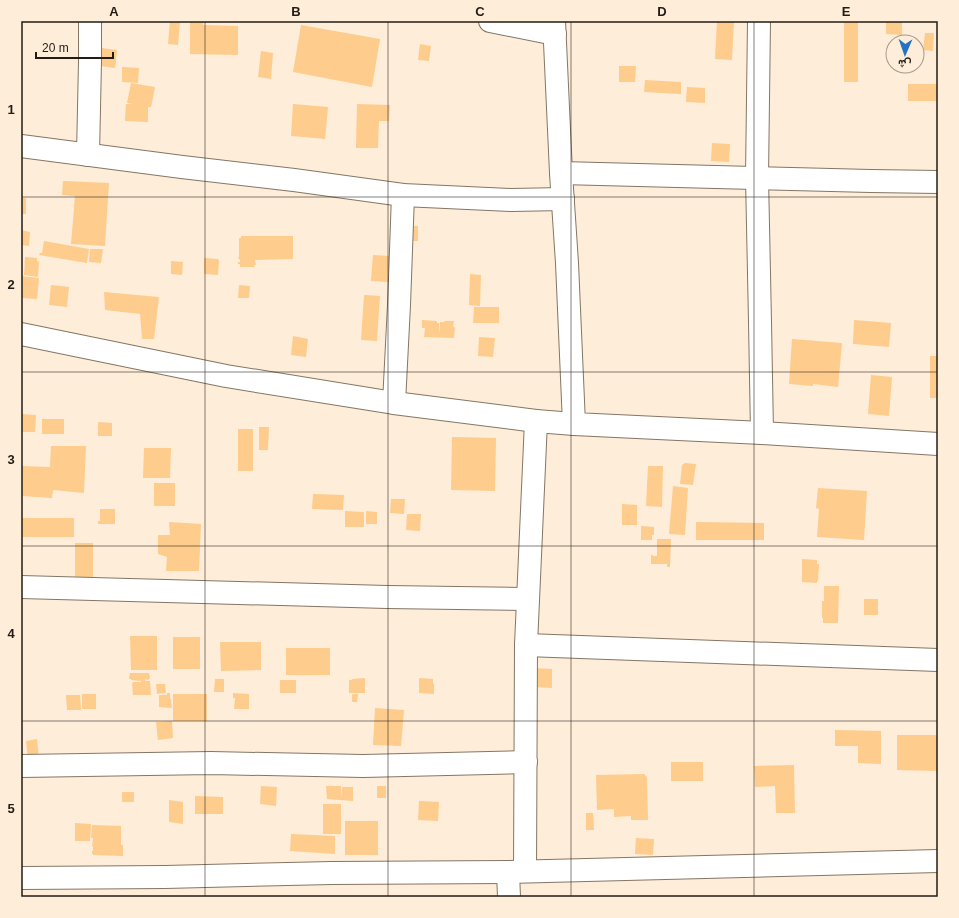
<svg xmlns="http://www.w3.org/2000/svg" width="959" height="918" font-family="Helvetica,Vazirmatn,sans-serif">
  <rect width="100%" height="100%" fill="#feedd9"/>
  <!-- building -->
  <g fill="#fecc8c">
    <path d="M170,21H180L178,45L168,44Z"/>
    <path d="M190,21H203V25L238,26V55L190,54Z"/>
    <path d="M717,21H734L732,60L715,59Z"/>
    <rect x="844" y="21" width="14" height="61"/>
    <path d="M886,22H902V35L886,34Z"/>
    <path d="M301,25L380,39L372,87L293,72Z"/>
    <path d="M925,33H934L933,51L923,50Z"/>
    <path d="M420,44L431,46L429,61L418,60Z"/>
    <path d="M102,48L117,50L115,68L100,66Z"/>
    <path d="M261,51L273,53L271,79L258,77Z"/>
    <path d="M619,66H636L635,82H619Z"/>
    <path d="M122,67L139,68L138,83L122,82Z"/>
    <path d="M645,80L681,82V94L644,92Z"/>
    <path d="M131,83L155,87L151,107H148V122L125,121L126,104H134L127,103Z"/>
    <rect x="908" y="84" width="30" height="17"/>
    <path d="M687,87L705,88V103L686,102Z"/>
    <path d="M293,104L328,107L325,139L291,136Z"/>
    <path d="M357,104L390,105L389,121H379L378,148H356Z"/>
    <path d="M712,143L730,144L729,162L711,161Z"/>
    <path d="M63,181L109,183L105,246L71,244L75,196L62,195Z"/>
    <rect x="21" y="198" width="5" height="16"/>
    <rect x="403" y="226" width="15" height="15"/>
    <path d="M21,230L30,232L29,246L21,245Z"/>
    <path d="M241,236H293V259L255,260L256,265H254L255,267H240V264H238V262H240V260L238,258L239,257V238H241Z"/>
    <path d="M44,241L89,249L87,263L39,255L40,253H42Z"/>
    <path d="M90,249H103L101,263L89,262Z"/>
    <path d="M373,255L390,256L388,282L371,281Z"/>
    <path d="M25,257L37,258V261L39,262L38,277L24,275Z"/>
    <path d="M204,258L218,259L219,261L218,275L204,274Z"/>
    <path d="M171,261L183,262L182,275L171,274Z"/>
    <path d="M470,274L481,275L480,306L469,305Z"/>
    <path d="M21,276L39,278L37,299L21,298Z"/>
    <path d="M51,285L69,287L67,307L49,305Z"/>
    <path d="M239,285L250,286L249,298H238Z"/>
    <path d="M104,292L159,297L154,339H142L140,314L105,310Z"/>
    <path d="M364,295L380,296L377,341L361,340Z"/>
    <path d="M474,307H499V323H473Z"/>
    <path d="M422,320L437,321V323H439V335L440,322H444L445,321H454L453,327H455L454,338L424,337L425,328H422Z"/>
    <path d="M854,320L891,323L889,347L853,344Z"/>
    <path d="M293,336L308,339L306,357L291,355Z"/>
    <path d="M479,337L495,338L493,357L478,356Z"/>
    <path d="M792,339L842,343L838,387L813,384V386L789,384Z"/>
    <rect x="930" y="356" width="8" height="42"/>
    <path d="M871,375L892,377L889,416L868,414Z"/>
    <path d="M21,414L36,415L35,432H21Z"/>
    <rect x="42" y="419" width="22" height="15"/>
    <path d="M98,422L112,423V436H98Z"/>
    <path d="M259,427H269L268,450H259Z"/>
    <rect x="238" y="429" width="15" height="42"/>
    <path d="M452,437L496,438L495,491L451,490Z"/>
    <path d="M51,446H86L84,493L53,490L52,498L21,496V466L50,467Z"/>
    <path d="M144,448H171L170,478H143Z"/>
    <path d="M685,463L696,464L693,485L680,484L682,465Z"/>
    <path d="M648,466H663L662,507L646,506Z"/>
    <rect x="154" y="483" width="21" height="23"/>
    <path d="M673,486L688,488L685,535L669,534Z"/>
    <path d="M818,488L867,491L864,540L817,537L819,509L816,508Z"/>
    <path d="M313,494L344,495L343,510L312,509Z"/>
    <path d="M391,499H405L404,514L390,513Z"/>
    <path d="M622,504L637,505V525H622Z"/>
    <path d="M100,509H115V524H98V521H100Z"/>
    <path d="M345,511L364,512V527H345Z"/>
    <path d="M366,511L377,512V524H366Z"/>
    <path d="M407,514H421L420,531L406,530Z"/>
    <rect x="21" y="518" width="53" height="19"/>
    <path d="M169,522L201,524L199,571H166L167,557L158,554V535H170Z"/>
    <path d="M696,522L764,523V540H696Z"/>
    <path d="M641,526L654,527V535H652V540H641Z"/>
    <path d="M657,539H671L670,567H667V564H651V555H653V556H657Z"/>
    <rect x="75" y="543" width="18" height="42"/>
    <path d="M802,559L817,560V564H819L818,581H817V583L802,582Z"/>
    <path d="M824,586H839L838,623H823V618H822V601H824Z"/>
    <rect x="864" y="599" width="14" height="16"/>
    <path d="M130,636H157V670H131Z"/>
    <rect x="173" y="637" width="27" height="32"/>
    <path d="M220,642H261V670L221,671Z"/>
    <rect x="286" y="648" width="44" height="27"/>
    <path d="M534,668L552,669V688L534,687Z"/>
    <path d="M130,673H149L150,678L148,680L145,679V681H150L151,695H133L132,684L133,682H141V681L131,680V679H129Z"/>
    <path d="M365,678V693H349V680H352V679Z"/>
    <path d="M419,678L433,679V683L434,684V694L419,693Z"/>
    <path d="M215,679H224V692H214Z"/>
    <rect x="280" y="680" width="16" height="13"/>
    <path d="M156,684H165L166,693L157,694Z"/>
    <path d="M167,693H170V699H171L172,708L159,707V695H167Z"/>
    <path d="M233,693L249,694V709H234L235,698H233Z"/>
    <rect x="82" y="694" width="14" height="15"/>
    <rect x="173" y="694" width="34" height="27"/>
    <path d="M353,694H358L357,702H352V695Z"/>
    <path d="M66,695H80L81,710H67Z"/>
    <path d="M375,708L404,710L401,746L373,745Z"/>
    <path d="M172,721L173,738L158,740L156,722Z"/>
    <path d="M835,730L881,731V764L858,763V746H835Z"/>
    <path d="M897,735H938V771L897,770Z"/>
    <path d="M37,739L39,759L28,760L26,741Z"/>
    <rect x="671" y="762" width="32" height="19"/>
    <path d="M794,765L795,813H776L775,786L755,787L754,766Z"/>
    <path d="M644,774L647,777L648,820H631V816L614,817V809L597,810L596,775Z"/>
    <path d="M261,786L277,787L276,806L260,804Z"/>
    <path d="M326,786H341V798L342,787H353V801L327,799Z"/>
    <rect x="377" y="786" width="9" height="12"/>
    <rect x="122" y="792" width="12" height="10"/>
    <path d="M195,796L223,797V814H195Z"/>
    <path d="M169,800L183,802V824L169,822Z"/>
    <path d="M419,801L439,802L438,821L418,820Z"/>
    <rect x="323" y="804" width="18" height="30"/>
    <path d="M586,813H593L594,830H586Z"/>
    <rect x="345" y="821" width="33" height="34"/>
    <path d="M75,823L91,824L90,841H75Z"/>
    <path d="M92,825L121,826V845H123V856L93,855V854H92V851H93V846L92,847L93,838H91Z"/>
    <path d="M291,834L335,836V854L290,851Z"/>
    <path d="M636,838L654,839L653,855L635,854Z"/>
  </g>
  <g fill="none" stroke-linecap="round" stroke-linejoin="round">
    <!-- street casing -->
    <g stroke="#847664" stroke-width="24">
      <g id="street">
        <path d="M490,21L555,34"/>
        <path d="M554,21L561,173L567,263L574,424L762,433L938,444"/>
        <path d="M759,21L757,177L760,322L762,433"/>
        <path d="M21,146L182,167L294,180L403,195L511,200L563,199"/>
        <path d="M88,155L90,61V21"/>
        <path d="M561,173L871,181L938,182"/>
        <path d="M21,334L226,376L394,403L536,421L574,424"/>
        <path d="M394,403L399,305L403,195"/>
        <path d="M21,587L387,597L528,599"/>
        <path d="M526,645L938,660"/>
        <path d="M21,766L211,763L363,766L526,762"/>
        <path d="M525,871L526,645L536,421"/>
        <path d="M508,872L509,897"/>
        <path d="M21,878L165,877L332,873L508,872L938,861"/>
      </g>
    </g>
    <!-- street -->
    <use href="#street" stroke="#fff" stroke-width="22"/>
  </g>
  <!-- grid -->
  <path fill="none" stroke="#221c15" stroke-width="1" stroke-opacity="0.55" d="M205,21V897M388,21V897M571,21V897M754,21V897M21,197H938M21,372H938M21,546H938M21,721H938"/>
  <!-- border -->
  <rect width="959" height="918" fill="none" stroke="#feedd9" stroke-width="44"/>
  <!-- north arrow -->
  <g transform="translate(905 54) rotate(182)"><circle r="19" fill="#feedd9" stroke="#a6998b"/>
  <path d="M0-3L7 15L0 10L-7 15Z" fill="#2573c3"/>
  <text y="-6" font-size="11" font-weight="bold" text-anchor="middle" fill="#221c15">ش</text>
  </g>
  <!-- scale -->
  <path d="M36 52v6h77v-6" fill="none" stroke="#221c15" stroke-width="2"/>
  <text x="42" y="52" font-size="12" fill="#221c15" stroke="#feedd9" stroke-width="3" paint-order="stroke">20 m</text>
  <rect x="22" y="22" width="915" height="874" fill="none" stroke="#221c15" stroke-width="1.5"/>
  <g font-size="13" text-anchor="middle" font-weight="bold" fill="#221c15">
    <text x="114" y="16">A</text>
    <text x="296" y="16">B</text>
    <text x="480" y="16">C</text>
    <text x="662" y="16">D</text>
    <text x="846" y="16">E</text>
    <text x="11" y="114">1</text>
    <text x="11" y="289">2</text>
    <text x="11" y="464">3</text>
    <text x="11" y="638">4</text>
    <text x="11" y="813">5</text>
  </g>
</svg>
